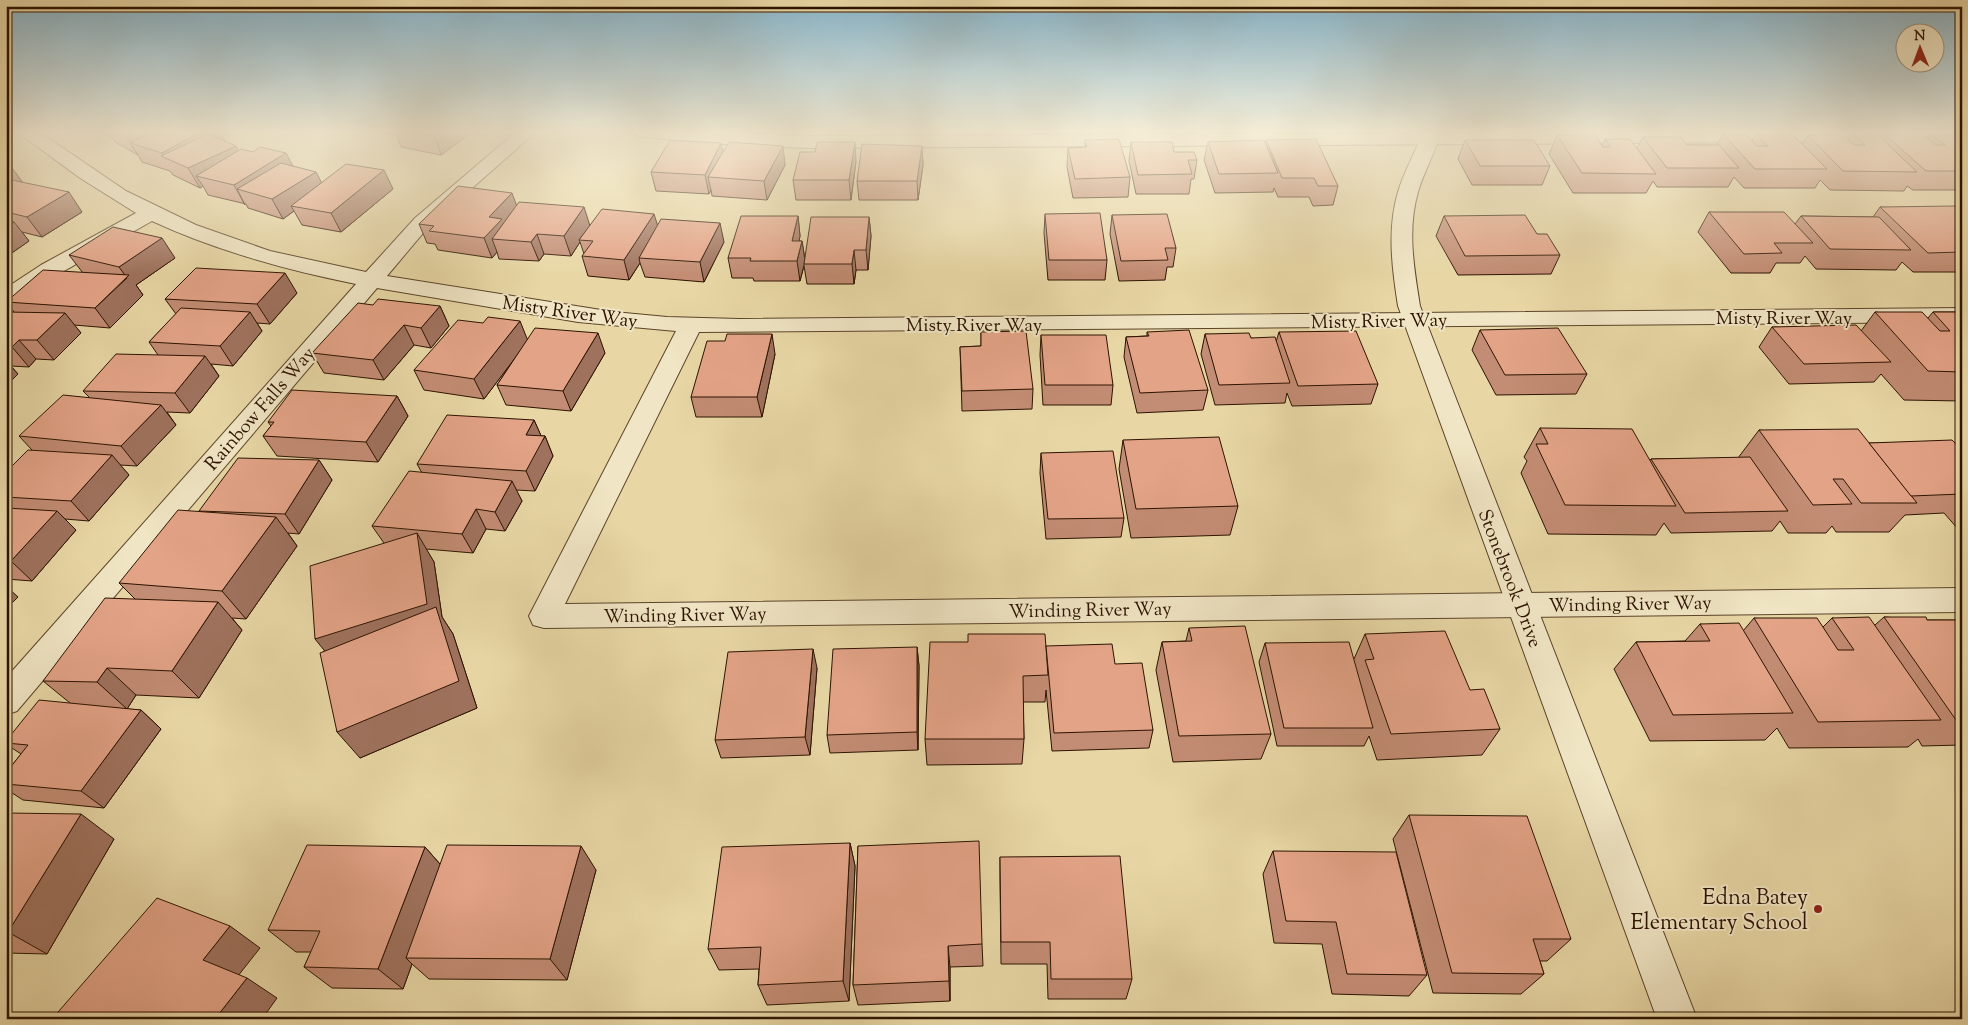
<svg xmlns="http://www.w3.org/2000/svg" width="1968" height="1025" font-family="'Sorts Mill Goudy',serif">
  <rect width="100%" height="100%" fill="#e8d7a5"/>
  <filter id="stains"><feTurbulence type="fractalNoise" baseFrequency=".004" numOctaves="4"/><feColorMatrix values="0 0 0 0 .2 0 0 0 0 .09 0 0 0 0 .02 0 0 0 .5 -.17"/></filter>
  <radialGradient id="worn" r=".72"><stop offset=".6" stop-color="#630" stop-opacity="0"/><stop offset="1" stop-color="#630" stop-opacity=".3"/></radialGradient>
  <g fill="none" stroke-linecap="round" stroke-linejoin="round">
    <!-- minor casing -->
    <g stroke="#5b4429" stroke-width="2">
      <g id="minor">
        <path d="M16,131H38L126,191L196,225L270,251L366,272L415,218L517,131H537L429,226L387,276L614,312L667,317L739,319L1962,308V322L699,332L565,604L1962,588V612L544,628L533,625L529,616L676,331L578,322L377,288L17,711L6,715V678L356,284C286,270 217,251 152,221L57,275L14,303L6,305V288L41,265L136,213L80,178Z"/>
        <path d="M634,131H710L811,136L1962,131V141L811,148L747,146L643,137L636,135Z"/>
      </g>
    </g>
    <!-- tertiary casing -->
    <g stroke="#5b4429" stroke-width="2">
      <path id="tertiary" d="M1423,131H1441C1436,152 1424,171 1418,192C1407,230 1414,268 1420,306L1697,1019H1657L1398,306C1392,268 1387,229 1398,192C1404,171 1416,152 1423,131Z"/>
    </g>
    <!-- minor -->
    <use href="#minor" fill="#f0e5c4" fill-rule="evenodd"/>
    <!-- tertiary -->
    <use href="#tertiary" fill="#f0e5c4" fill-rule="evenodd"/>
  </g>
  <!-- wall -->
  <g fill="#c38c74" stroke="#2c1300">
    <path d="M99,131H219L224,141L238,151L293,166L321,183L393,189L341,232L302,225L294,211L283,219L248,208L246,204L208,195L203,186L200,188L173,175L170,171L142,162L138,155L115,142L112,138Z"/>
    <path d="M373,131H473L441,155L401,147L397,136Z"/>
    <path d="M1852,133L1880,137L1883,133L1927,137L1930,133L1961,140L1962,139V190H1913L1907,186L1904,191L1830,190L1820,180L1815,188H1744L1734,177L1728,187H1657L1653,181L1646,193H1573L1549,154L1557,135L1602,146L1605,139L1637,148L1643,137L1687,145H1717L1723,134L1752,141L1756,134L1802,144L1808,135L1848,139Z"/>
    <path d="M1085,140L1130,177L1128,197L1073,198L1067,167L1068,148L1085,147Z"/>
    <path d="M1266,140L1338,186L1333,205L1313,206L1309,197H1278L1274,188L1273,192L1215,193L1204,160L1208,142L1266,144Z"/>
    <path d="M1465,140L1550,166L1542,185H1472L1458,159Z"/>
    <path d="M1131,142L1174,152L1197,160L1194,179H1191L1189,194H1136L1129,161Z"/>
    <path d="M922,146L923,165L918,200H859L857,181Z"/>
    <path d="M723,152L785,165L767,200L712,196L711,190L709,194L656,191L651,172Z"/>
    <path d="M815,152L856,161L851,200H796L793,180Z"/>
    <path d="M6,163L12,168L22,182L82,212L42,237L22,232L29,241L6,257Z"/>
    <path d="M517,205L590,225L658,226L724,242L704,282L645,277L640,263L629,280L588,276L582,256L584,254L580,242L571,256L544,254L539,261L499,259L497,252L492,258L438,250L435,244L427,243L419,224Z"/>
    <path d="M1880,207L1962,212V272H1913L1902,262L1896,270L1816,269L1805,256L1800,263H1776L1770,273H1731L1698,232L1709,212L1795,224L1801,216L1873,217Z"/>
    <path d="M1045,214L1107,260L1105,280H1048L1044,233Z"/>
    <path d="M1112,215L1176,248L1173,267H1167L1165,280L1119,281L1110,234Z"/>
    <path d="M798,216L800,236L799,241H802L805,259L869,217L871,236L868,270H856L854,284H807L804,266L800,281H754L753,278H732L728,258Z"/>
    <path d="M1444,216L1537,234L1560,255L1551,274L1458,275L1436,236Z"/>
    <path d="M69,255L175,258L136,285L143,295L110,328L74,325L81,333L54,360L36,359L29,367L11,366L18,374L6,386V312H14L6,302V301L83,273Z"/>
    <path d="M297,293L270,324L257,323L262,331L233,366L211,364L219,376L190,413L167,412L176,425L137,466L120,465L129,475L89,521L65,519L76,530L32,581L6,579V472L32,450L19,436L89,397L83,391L158,355L149,342L176,314L165,299Z"/>
    <path d="M440,306L449,326L431,348L414,345L384,380L324,373L312,353Z"/>
    <path d="M1875,312L1928,318L1933,312H1962V401L1904,400L1881,374L1874,382L1789,384L1759,347L1772,327L1861,331Z"/>
    <path d="M1480,330L1587,374L1576,394L1496,395L1472,350Z"/>
    <path d="M981,332L1033,389L1032,409L962,411L960,347L981,346Z"/>
    <path d="M1147,332L1208,390L1203,410L1137,413L1124,357L1126,337L1147,336Z"/>
    <path d="M1279,332L1378,384L1371,404L1292,406L1287,393L1285,403L1215,405L1201,354L1205,334L1251,338L1276,342Z"/>
    <path d="M1041,335L1113,385L1111,405H1043L1040,355Z"/>
    <path d="M528,339L605,353L571,411L506,405L497,385L515,358L484,399L424,390L414,370Z"/>
    <path d="M775,354L762,417H696L691,397Z"/>
    <path d="M397,396L408,416L378,462L277,456L263,436L271,426L268,422Z"/>
    <path d="M534,420L541,436H545L553,456L535,491L516,490L522,501L505,531L486,529L473,553L426,549L434,562L442,617L453,634L477,708L360,758L324,651L384,543L372,526L422,473L417,464Z"/>
    <path d="M1540,428L1650,460L1651,459L1738,458L1759,430L1869,443L1957,445L1962,440V529H1958L1944,513L1905,515L1889,532H1836L1832,526L1826,533H1788L1780,521L1772,531L1671,533L1664,523L1656,535L1548,534L1521,473L1527,461L1524,457Z"/>
    <path d="M1123,440L1238,506L1230,535L1131,538L1119,469Z"/>
    <path d="M1041,453L1124,518L1121,537L1046,539L1040,473Z"/>
    <path d="M319,460L332,480L299,534L288,533L297,546L246,619L232,618L242,630L199,698L136,695L127,709L141,710L161,729L104,808L23,800L6,789V773L21,754L6,744V741L70,703L43,681L135,599L119,583L200,512Z"/>
    <path d="M1884,617L1927,620H1962V745L1922,746L1918,739L1908,747L1789,748L1777,728L1765,740L1650,741L1614,669L1636,642L1685,641L1700,624L1743,631L1754,618L1823,627L1832,618L1875,625Z"/>
    <path d="M1189,628L1271,734L1261,759L1173,762L1156,670L1162,642L1186,641Z"/>
    <path d="M1365,634L1470,690L1500,729L1482,755L1377,760L1369,736L1364,746H1277L1259,662L1265,643L1354,659Z"/>
    <path d="M1046,646L1115,664L1153,730L1149,748L1052,751L1046,690L1045,702H1023L1024,739L1022,764L927,765L925,739Z"/>
    <path d="M917,647L919,666L918,750L830,753L827,735Z"/>
    <path d="M817,668L810,755L721,758L715,740Z"/>
    <path d="M6,813L114,839L47,954L6,953Z"/>
    <path d="M1409,815L1571,939L1547,961H1540L1544,974L1521,994L1433,993L1393,839Z"/>
    <path d="M850,843L855,866L849,1001L767,1005L758,985L759,969L719,970L708,949Z"/>
    <path d="M858,846L982,944L983,966L950,967V1001L858,1005L853,985Z"/>
    <path d="M425,847L440,864L596,870L567,980L429,979L412,964L403,989L332,988L304,967L311,952H296L268,930Z"/>
    <path d="M1273,851L1427,975L1409,996L1332,994L1322,944L1274,943L1263,874Z"/>
    <path d="M1000,857L1132,979L1126,999H1048L1047,964H1001L1000,880Z"/>
  </g>
  <!-- shaded-wall -->
  <g fill="#9f725e" stroke="#2c1300">
    <path d="M139,131H196L130,143L138,155L126,136Z"/>
    <path d="M202,131H219L226,143L164,157L162,153Z"/>
    <path d="M440,131H473L441,155L434,136Z"/>
    <path d="M855,142L856,161L851,200L849,180Z"/>
    <path d="M721,143L725,162L708,177L711,190L709,194L705,175Z"/>
    <path d="M236,146L246,165L196,176L203,186L200,188L188,168Z"/>
    <path d="M783,146L785,165L767,200L764,181Z"/>
    <path d="M922,146L923,165L918,200L917,181Z"/>
    <path d="M286,153L296,172L237,189L245,205L234,185Z"/>
    <path d="M12,168L26,187L6,195V170Z"/>
    <path d="M384,170L393,189L341,232L331,213Z"/>
    <path d="M316,172L326,191L291,206L294,211L283,219L272,199Z"/>
    <path d="M69,192L82,212L42,237L27,217Z"/>
    <path d="M512,193L519,212L492,239L497,252L492,258L484,238L489,217Z"/>
    <path d="M584,207L590,226L579,240L580,242L571,256L564,236Z"/>
    <path d="M654,214L660,233L639,258L640,263L629,280L624,260Z"/>
    <path d="M798,216L800,236L795,261L792,241Z"/>
    <path d="M869,217L871,236L868,270L866,250Z"/>
    <path d="M14,222L29,241L6,257V227Z"/>
    <path d="M720,223L724,242L704,282L700,262Z"/>
    <path d="M537,234L544,254L539,261L531,242Z"/>
    <path d="M162,238L175,258L136,285L143,295L110,328L95,308L127,278L119,267Z"/>
    <path d="M802,241L805,261L800,281L797,261Z"/>
    <path d="M854,250L856,270L854,284L852,264Z"/>
    <path d="M285,273L297,293L270,324L257,304Z"/>
    <path d="M440,306L449,326L431,348L421,328Z"/>
    <path d="M250,312L262,331L233,366L220,346Z"/>
    <path d="M65,313L81,333L54,360L37,340Z"/>
    <path d="M520,321L528,341L484,399L474,379Z"/>
    <path d="M404,325L414,345L384,380L373,360Z"/>
    <path d="M598,333L605,353L571,411L563,391Z"/>
    <path d="M772,334L775,354L762,417L757,397Z"/>
    <path d="M19,340L36,359L29,367L12,347Z"/>
    <path d="M205,356L219,376L190,413L175,393Z"/>
    <path d="M6,361L18,374L6,386Z"/>
    <path d="M397,396L408,416L378,462L366,442Z"/>
    <path d="M161,405L176,425L137,466L121,446Z"/>
    <path d="M534,420L543,440L545,436L553,456L535,491L526,471V435Z"/>
    <path d="M112,455L129,475L89,521L71,501Z"/>
    <path d="M319,460L332,480L299,534L285,514Z"/>
    <path d="M512,481L522,501L505,531L495,512Z"/>
    <path d="M476,509L486,529L473,553L462,534Z"/>
    <path d="M57,511L76,530L32,581L11,561Z"/>
    <path d="M276,517L297,546L246,619L222,591Z"/>
    <path d="M417,533L434,562L442,617L453,634L477,708L360,758L337,732V666L315,639Z"/>
    <path d="M6,586L18,597L6,609Z"/>
    <path d="M218,602L242,630L199,698L172,671Z"/>
    <path d="M917,647L919,666L918,750L917,732Z"/>
    <path d="M813,649L817,668L810,755L805,737Z"/>
    <path d="M107,668L136,695L127,709L97,682Z"/>
    <path d="M141,710L161,729L104,808L81,791Z"/>
    <path d="M81,814L114,839L47,954L8,932Z"/>
    <path d="M850,843L855,866L849,1001L843,981Z"/>
    <path d="M581,846L596,870L567,980L550,959Z"/>
    <path d="M425,847L446,871L406,958L412,964L403,989L378,969Z"/>
    <path d="M230,926L260,948L234,981L203,960Z"/>
    <path d="M948,946L950,967V1001L949,981Z"/>
    <path d="M247,978L277,998L262,1019H215Z"/>
  </g>
  <!-- building -->
  <g fill="#e3a387" stroke="#2c1300">
    <path d="M117,131H139L126,136Z"/>
    <path d="M153,131H202L162,153L130,143Z"/>
    <path d="M409,131H440L434,136Z"/>
    <path d="M1952,132L1962,140V171H1926L1883,133H1922L1936,145H1945L1930,133Z"/>
    <path d="M1852,133H1876L1917,172L1843,171L1808,135H1843L1854,145H1865Z"/>
    <path d="M208,134L236,146L188,168L161,156Z"/>
    <path d="M1723,134H1745L1757,146H1768L1756,134H1792L1827,169H1755Z"/>
    <path d="M1557,135H1595L1603,147H1611L1605,139H1630L1656,174L1582,173Z"/>
    <path d="M1643,137H1681L1687,145H1719L1739,168H1667Z"/>
    <path d="M1119,139L1130,177L1075,179L1068,148L1087,147L1085,140Z"/>
    <path d="M1316,139L1338,186H1318L1314,178H1282L1266,140Z"/>
    <path d="M670,140L721,143L705,175L651,172Z"/>
    <path d="M1264,140L1278,173L1219,174L1208,142Z"/>
    <path d="M1465,140H1534L1550,166H1480Z"/>
    <path d="M729,142L783,146L764,181L708,177Z"/>
    <path d="M817,142H855L849,180H793L800,152H815Z"/>
    <path d="M1131,142H1172L1174,152H1194L1197,160H1188L1192,174L1138,175Z"/>
    <path d="M862,144L922,146L917,181H857Z"/>
    <path d="M260,147L286,153L234,185L196,176L241,149L253,152Z"/>
    <path d="M6,163L12,168L6,170Z"/>
    <path d="M281,163L316,172L272,199L237,189Z"/>
    <path d="M346,164L384,170L331,213L291,206Z"/>
    <path d="M12,180L69,192L27,217L6,212V183Z"/>
    <path d="M458,186L512,193L489,217L502,219L484,238L429,231L434,226L419,224Z"/>
    <path d="M519,202L584,207L564,236L537,234L531,242L492,239Z"/>
    <path d="M1955,206L1962,212V252L1928,253L1880,207Z"/>
    <path d="M602,209L654,214L624,260L582,256L593,241L579,240Z"/>
    <path d="M1709,212H1784L1813,243H1774L1782,253L1744,254Z"/>
    <path d="M1100,213L1107,260H1049L1045,214Z"/>
    <path d="M1167,214L1176,248H1165L1168,260L1121,261L1112,215Z"/>
    <path d="M1525,215L1537,234H1547L1560,255L1465,256L1444,216Z"/>
    <path d="M741,216H798L792,241H802L797,261H750L751,258H728Z"/>
    <path d="M1801,216L1879,217L1911,250L1830,249Z"/>
    <path d="M811,217H869L866,250H854L852,264H804Z"/>
    <path d="M661,219L720,223L700,262L639,258Z"/>
    <path d="M6,221L14,222L6,227Z"/>
    <path d="M113,227L162,238L119,267L69,255Z"/>
    <path d="M196,268L285,273L257,304L165,299Z"/>
    <path d="M43,270L129,275L95,308L6,302Z"/>
    <path d="M378,299L440,306L421,328L404,325L373,360L312,353L358,303L373,305Z"/>
    <path d="M181,308L250,312L220,346L149,342Z"/>
    <path d="M6,312L65,313L37,340H19L12,347H6Z"/>
    <path d="M1875,312H1922L1940,331H1950L1933,312H1962V372L1928,371Z"/>
    <path d="M488,317L520,321L474,379L414,370L458,320L483,323Z"/>
    <path d="M1856,325L1891,362L1804,364L1772,327Z"/>
    <path d="M535,328L598,333L563,391L497,385Z"/>
    <path d="M1558,328L1587,374L1505,375L1480,330Z"/>
    <path d="M1189,330L1208,390L1140,393L1126,337L1149,336L1147,332Z"/>
    <path d="M1026,331L1033,389L962,391L960,347L981,346V332Z"/>
    <path d="M1356,331L1378,384L1298,386L1279,332Z"/>
    <path d="M1249,333L1251,338L1275,337L1290,383L1219,385L1205,334Z"/>
    <path d="M727,334H772L757,397H691L707,341H725Z"/>
    <path d="M1041,335H1106L1113,385H1045Z"/>
    <path d="M116,354L205,356L175,393L83,391Z"/>
    <path d="M292,390L397,396L366,442L263,436L274,422H268Z"/>
    <path d="M63,395L161,405L121,446L19,436Z"/>
    <path d="M447,415L534,420L526,435L545,436L526,471L417,464Z"/>
    <path d="M1540,428L1632,429L1676,506L1565,505L1536,444H1548Z"/>
    <path d="M1858,429L1917,503H1861L1843,479H1833L1852,504L1813,505L1759,430Z"/>
    <path d="M1219,437L1238,506L1136,509L1123,440Z"/>
    <path d="M1952,440L1962,450V494L1911,496L1869,443Z"/>
    <path d="M28,450L112,455L71,501L6,497V472Z"/>
    <path d="M1113,451L1124,518L1048,519L1041,453Z"/>
    <path d="M1750,457L1788,511L1685,513L1651,459Z"/>
    <path d="M238,458L319,460L285,514L199,511Z"/>
    <path d="M409,471L512,481L495,512L476,509L462,534L372,526Z"/>
    <path d="M6,508L57,511L11,561H6Z"/>
    <path d="M178,510L276,517L222,591L119,583Z"/>
    <path d="M417,533L427,604L315,639L310,566Z"/>
    <path d="M105,598L218,602L172,671L107,668L97,682L43,681Z"/>
    <path d="M436,607L459,681L337,732L320,653Z"/>
    <path d="M1869,617L1941,720L1818,722L1754,618H1817L1838,650H1854L1832,618Z"/>
    <path d="M1884,617H1926L1927,620H1962V720H1956Z"/>
    <path d="M1739,623L1793,713L1673,715L1636,642L1710,641L1700,624Z"/>
    <path d="M1245,626L1271,734L1179,736L1162,642L1192,641L1189,628Z"/>
    <path d="M1445,631L1470,690L1484,689L1500,729L1391,734L1365,660L1374,659L1365,634Z"/>
    <path d="M968,634H1045L1048,675L1023,676L1024,739H925L930,642H968Z"/>
    <path d="M1349,642L1373,728H1284L1265,643Z"/>
    <path d="M1112,644L1115,664L1142,663L1153,730L1054,733L1046,646Z"/>
    <path d="M917,647V732L827,735L833,649Z"/>
    <path d="M813,649L805,737L715,740L728,652Z"/>
    <path d="M39,700L141,710L81,791L6,784V773L28,745L6,743V741Z"/>
    <path d="M6,813L81,814L8,932H6Z"/>
    <path d="M1409,815L1527,816L1571,939H1533L1544,974L1452,973Z"/>
    <path d="M979,841L982,944L948,946L949,981L853,985L858,846Z"/>
    <path d="M850,843L843,981L758,985L761,947L708,949L722,847Z"/>
    <path d="M307,845L425,847L378,969L304,967L320,931L268,930Z"/>
    <path d="M447,845L581,846L550,959L406,958Z"/>
    <path d="M1273,851L1396,852L1427,975L1347,974L1336,922L1286,921Z"/>
    <path d="M1120,856L1132,979H1051L1050,942H1001L1000,857Z"/>
    <path d="M157,898L230,926L203,960L247,978L215,1019H52Z"/>
  </g>
  <!-- sky -->
  <linearGradient id="sky" x2="0" y2="1"><stop stop-color="#88b6cc"/><stop offset="0.48" stop-color="#f5edd6"/><stop offset="1" stop-color="#f5edd6" stop-opacity="0"/></linearGradient>
  <rect width="1968" height="275" fill="url(#sky)"/>
  <!-- markers -->
  <circle fill="#8f2418" stroke="#f0e5c4" stroke-width="2" cx="1818" cy="909" r="5"/>
  <g text-anchor="middle" stroke-width="4" stroke-linejoin="round" paint-order="stroke">
    <!-- street labels -->
    <g font-size="19" fill="#2c1300" stroke="#f0e5c4">
      <text transform="translate(570 311) rotate(8)" y="7">Misty River Way</text>
      <text x="1784" y="324">Misty River Way</text>
      <text transform="translate(1379 320) rotate(-1)" y="7">Misty River Way</text>
      <text x="974" y="331">Misty River Way</text>
      <text transform="translate(259 408) rotate(-49)" y="7">Rainbow Falls Way</text>
      <text transform="translate(1511 578) rotate(69)" y="7">Stonebrook Drive</text>
      <text transform="translate(1630 603) rotate(-1)" y="7">Winding River Way</text>
      <text transform="translate(1090 609) rotate(-1)" y="7">Winding River Way</text>
      <text transform="translate(685 614) rotate(-1)" y="7">Winding River Way</text>
    </g>
    <!-- near-poi labels -->
    <g font-size="22" fill="#2c1300" stroke="#f0e5c4" text-anchor="end">
      <text x="1808" y="904">Edna Batey<tspan x="1808" dy="25">Elementary School</tspan></text>
    </g>
  </g>
  <!-- margin -->
  <rect width="1968" height="1025" fill="none" stroke="#e8d7a5" stroke-width="25"/>
  <rect x="8" y="8" width="1953" height="1010" fill="none" stroke="#2c1300" stroke-width="2.5"/>
  <rect x="12" y="12" width="1943" height="1000" fill="none" stroke="#2c1300"/>
  <!-- north arrow -->
  <g transform="translate(1920 48) rotate(359)"><circle r="24" fill="#f0e5c4" stroke="#a29176"/>
  <path d="M0-4L9 19L0 12L-9 19Z" fill="#8f2418"/>
  <text y="-8" font-size="14" font-weight="bold" text-anchor="middle" fill="#2c1300">N</text>
  </g>
  <rect width="100%" height="100%" filter="url(#stains)"/>
  <rect width="100%" height="100%" fill="url(#worn)"/>
</svg>
